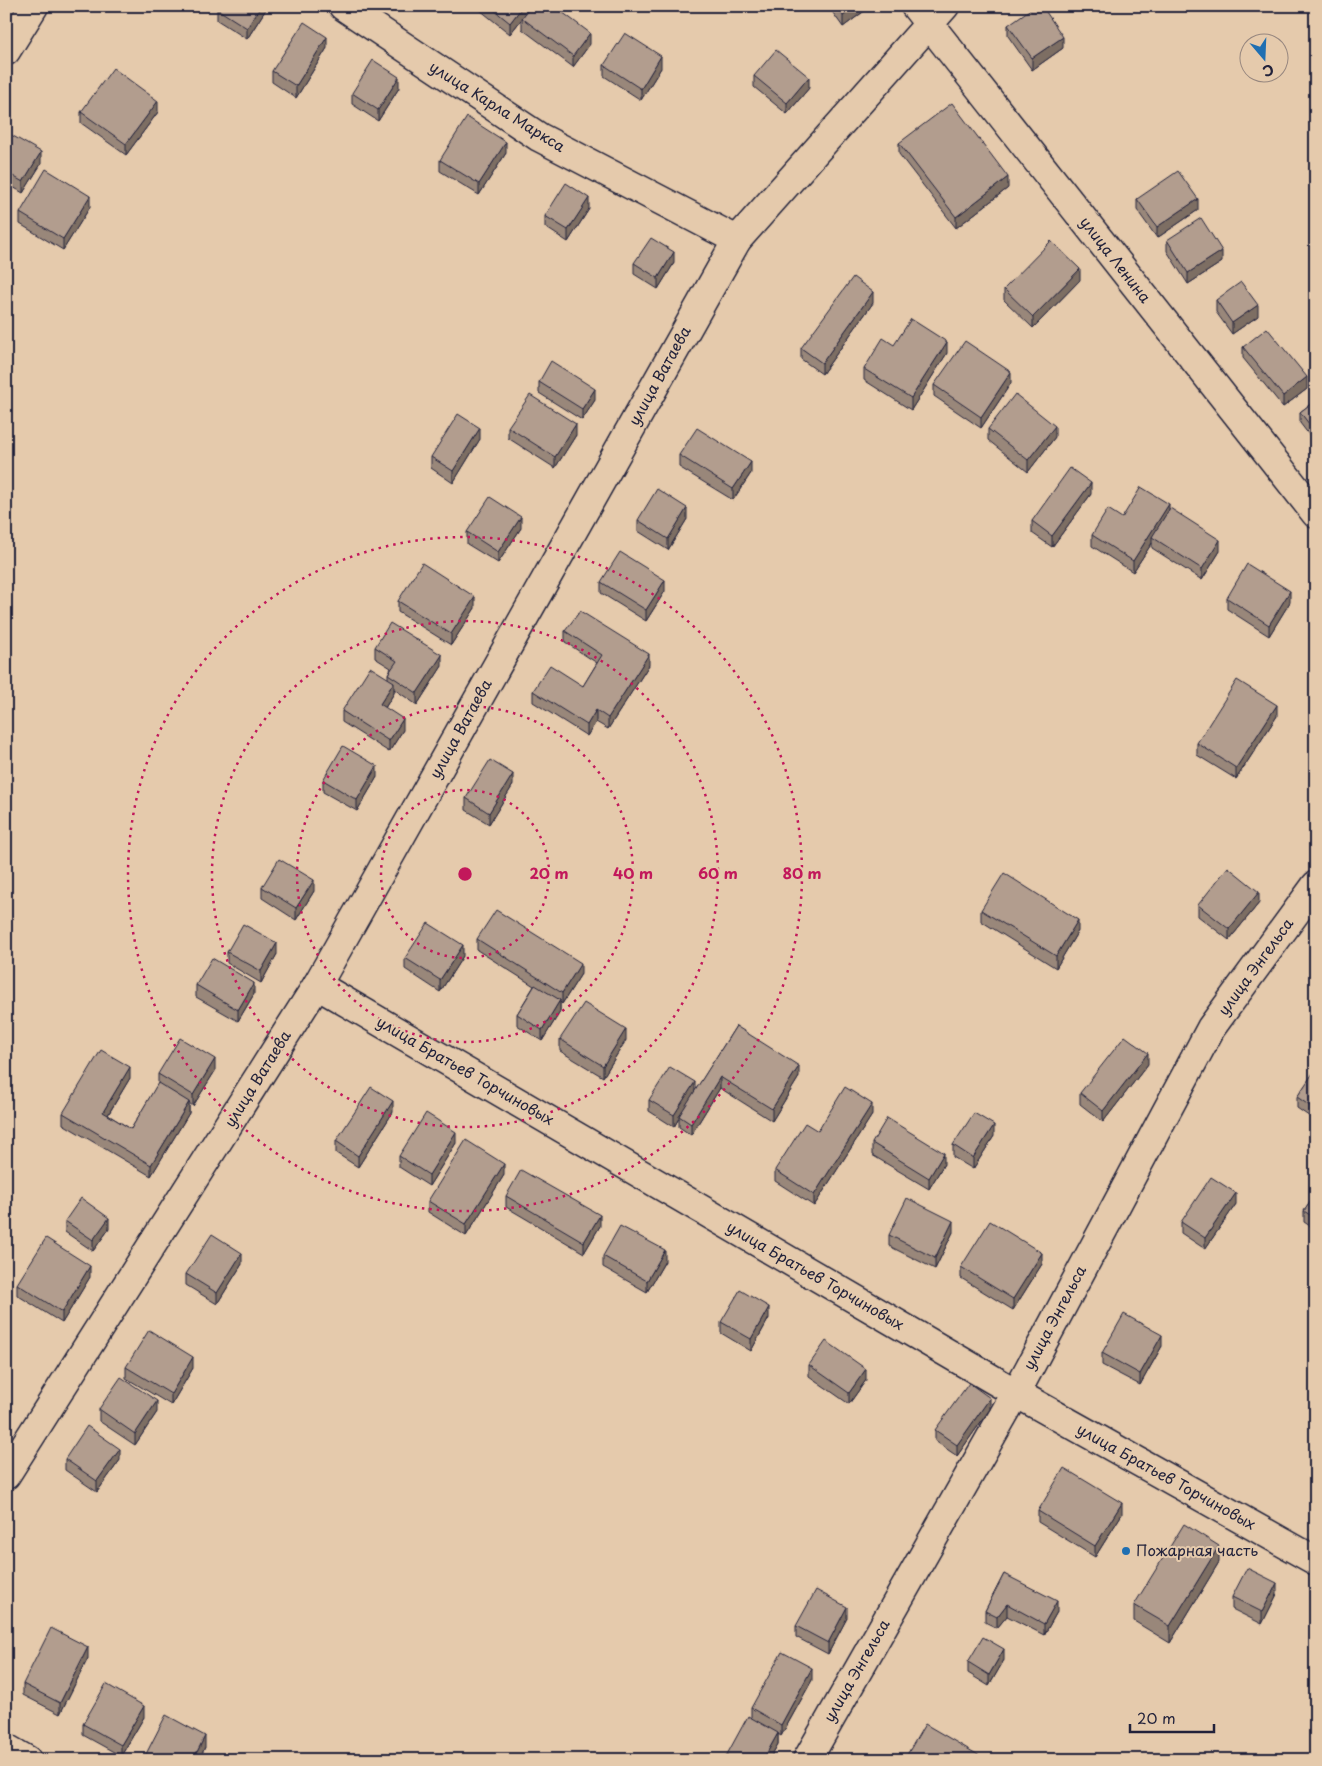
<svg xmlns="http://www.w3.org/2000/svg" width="1322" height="1766" font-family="'Playpen Sans',sans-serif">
  <rect width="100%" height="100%" fill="#e5caac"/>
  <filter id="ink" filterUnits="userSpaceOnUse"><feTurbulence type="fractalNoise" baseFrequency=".02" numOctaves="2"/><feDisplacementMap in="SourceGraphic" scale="10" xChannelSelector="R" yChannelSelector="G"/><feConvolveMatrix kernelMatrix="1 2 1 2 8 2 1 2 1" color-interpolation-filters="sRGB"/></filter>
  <g filter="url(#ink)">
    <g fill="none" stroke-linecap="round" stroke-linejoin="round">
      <!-- minor casing -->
      <g stroke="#22223b" stroke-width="31">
        <g id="minor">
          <path d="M343,6L539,137L737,240"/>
          <path d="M6,51L34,6"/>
          <path d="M317,985L1016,1393L1316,1561"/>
          <path d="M6,1475L317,985L737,240L929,24"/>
          <path d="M6,1748L27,1760"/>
          <path d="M807,1760L1016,1393L1211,1028L1316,885"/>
        </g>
      </g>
      <!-- tertiary casing -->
      <g stroke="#22223b" stroke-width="31">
        <g id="tertiary">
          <path d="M915,6L1316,514"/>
          <path d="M929,24L945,6"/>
        </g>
      </g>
      <!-- minor -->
      <use href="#minor" stroke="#e5caac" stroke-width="28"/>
      <!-- tertiary -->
      <use href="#tertiary" stroke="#e5caac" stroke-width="28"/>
    </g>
    <!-- wall -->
    <g fill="#99877a" stroke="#22223b">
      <path d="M218,6H268L247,39L217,20V9Z"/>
      <path d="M475,6H554L590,44L573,67L522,29V18L525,15L510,34Z"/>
      <path d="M828,6H871L843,27Z"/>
      <path d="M1008,25L1063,48L1032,70L1008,36Z"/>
      <path d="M327,48L296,98L272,82V71Z"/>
      <path d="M604,65L661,68L641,100L604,76Z"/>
      <path d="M754,76L809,88L787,114L754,87Z"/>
      <path d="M399,88L378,121L352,104V93Z"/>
      <path d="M81,112H158L126,155L81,123Z"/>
      <path d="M6,132L41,164L23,193L6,183Z"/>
      <path d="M899,143L1008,188L956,228L899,154Z"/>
      <path d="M506,153L479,195L440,171V160Z"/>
      <path d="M1137,199L1198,210L1157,238L1137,210Z"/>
      <path d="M90,207L63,250L20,224V213Z"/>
      <path d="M589,209L568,242L545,227V216Z"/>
      <path d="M1167,240L1222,262L1188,284L1167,251Z"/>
      <path d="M634,263H674L658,289L634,274Z"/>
      <path d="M1080,280L1033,328L1004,300V289Z"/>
      <path d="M1216,300L1258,316L1232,334L1216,312Z"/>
      <path d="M873,303L822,374L801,359V348Z"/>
      <path d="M894,345L947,353L911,410L864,380V369Z"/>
      <path d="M1243,347L1307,389L1283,407L1243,358Z"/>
      <path d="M539,382L595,400L582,420L539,393Z"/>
      <path d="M1011,383L981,428L934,396V385Z"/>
      <path d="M1316,400V444L1300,423V412Z"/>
      <path d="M508,427L576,435L555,468L508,438Z"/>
      <path d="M988,429L1055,437L1028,472L988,440Z"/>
      <path d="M480,439L453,483L431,468V457Z"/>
      <path d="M679,455L751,473L733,500L679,467Z"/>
      <path d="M1091,494L1052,547L1032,533V521Z"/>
      <path d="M1169,509L1220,551L1202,580L1152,548V543L1133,572L1092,546V535L1122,518Z"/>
      <path d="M687,519L668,550L638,531V520Z"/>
      <path d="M521,528L498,563L467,544V532Z"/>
      <path d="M601,582L665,591L646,621L601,593Z"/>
      <path d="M1227,598L1290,602L1269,636L1227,609Z"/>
      <path d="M398,601L475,608L451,645L398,612Z"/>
      <path d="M565,631L649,665L608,729L596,722L587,736L533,702V691L583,686L597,663L565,642Z"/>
      <path d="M375,647L442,666L417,705L394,689V693L385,708L403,730L389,752L342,722V711L388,678V674L391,668L375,658Z"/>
      <path d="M1277,716L1236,779L1197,755V743Z"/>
      <path d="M377,777L357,811L323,792V780Z"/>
      <path d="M513,785L489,824L466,810V798Z"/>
      <path d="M262,887L314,891L296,920L262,898Z"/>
      <path d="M1259,903L1229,940L1198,916V905Z"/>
      <path d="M981,910L1078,931L1056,968L981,921Z"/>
      <path d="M477,939L581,974L562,1004L560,1002V1012L542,1041L517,1025V1014L534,986L477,950Z"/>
      <path d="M227,952L277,954L261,983L227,963Z"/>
      <path d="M463,956L440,992L405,969V958Z"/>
      <path d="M196,985L254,994L238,1021L196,997Z"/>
      <path d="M736,1026L799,1077L772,1121L720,1088L691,1135L679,1127V1118L674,1127L649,1111V1100L695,1091Z"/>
      <path d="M560,1039L626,1040L603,1077L560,1051Z"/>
      <path d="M1148,1064L1103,1122L1080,1104V1093Z"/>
      <path d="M1316,1070V1121L1297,1108V1097Z"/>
      <path d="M215,1071L193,1106L189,1103V1113L151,1176L63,1124V1113L130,1078L108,1115L131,1129L158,1084V1074Z"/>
      <path d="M393,1112L358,1167L336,1153V1141Z"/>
      <path d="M872,1115L814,1206L775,1181V1170L818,1131Z"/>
      <path d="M994,1136L973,1169L953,1157V1145Z"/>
      <path d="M456,1143L429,1186L399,1167V1156Z"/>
      <path d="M872,1143L944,1164L929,1189L872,1155Z"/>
      <path d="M504,1175L466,1236L428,1212V1201Z"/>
      <path d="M1316,1194V1230L1304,1222V1211Z"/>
      <path d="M506,1196L600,1226L584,1253L506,1207Z"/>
      <path d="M1236,1204L1205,1249L1181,1233V1222Z"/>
      <path d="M65,1221L109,1229L93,1251L65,1232Z"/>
      <path d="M953,1232L935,1269L889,1246V1235Z"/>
      <path d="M603,1256L665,1261L647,1292L603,1267Z"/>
      <path d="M242,1264L217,1304L186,1285V1274Z"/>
      <path d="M1042,1264L1013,1310L961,1278V1267Z"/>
      <path d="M90,1277L62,1323L17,1295V1284Z"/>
      <path d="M769,1318L751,1351L721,1333V1322Z"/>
      <path d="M1162,1346L1140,1385L1102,1365V1353Z"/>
      <path d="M809,1365L866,1380L849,1404L809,1376Z"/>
      <path d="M126,1367L193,1368L171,1405L126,1378Z"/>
      <path d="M99,1409L157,1412L135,1445L99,1421Z"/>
      <path d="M990,1409L957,1456L935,1441V1430Z"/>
      <path d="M65,1459L120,1460L97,1492L65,1470Z"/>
      <path d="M1316,1479V1503L1310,1499V1488Z"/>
      <path d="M1038,1511L1122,1514L1095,1557L1038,1522Z"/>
      <path d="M1219,1562L1170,1643L1134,1621V1605Z"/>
      <path d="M1004,1574L1057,1612L1044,1635L1007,1616L997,1628L985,1622V1611Z"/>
      <path d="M1277,1594L1262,1624L1232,1609V1597Z"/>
      <path d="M847,1618L828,1654L796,1637V1626Z"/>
      <path d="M88,1658L60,1714L23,1695V1684Z"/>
      <path d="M1004,1660L989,1686L968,1673V1662Z"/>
      <path d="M812,1680L781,1736L778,1734V1744L769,1760H724L751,1718V1708Z"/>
      <path d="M144,1717L121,1756L83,1735V1724Z"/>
      <path d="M205,1747L199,1760H146V1754Z"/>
    </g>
    <!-- shaded-wall -->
    <g fill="#7d6e63" stroke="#22223b">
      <path d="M261,6H268L247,39V28Z"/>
      <path d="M523,6H532L510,34V23Z"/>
      <path d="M856,6H871L843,27V16Z"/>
      <path d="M590,33V44L573,67V56Z"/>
      <path d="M327,37V48L296,98V86Z"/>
      <path d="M1063,37V48L1032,70V58Z"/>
      <path d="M661,56V68L641,100V89Z"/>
      <path d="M399,77V88L378,121V110Z"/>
      <path d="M809,77V88L787,114V103Z"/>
      <path d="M158,101V112L126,155V144Z"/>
      <path d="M506,142V153L479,195V184Z"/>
      <path d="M41,152V164L23,193V182Z"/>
      <path d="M1008,177V188L956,228V217Z"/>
      <path d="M90,196V207L63,250V239Z"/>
      <path d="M589,198V209L568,242V230Z"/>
      <path d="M1198,199V210L1157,238V227Z"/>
      <path d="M1222,251V262L1188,284V273Z"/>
      <path d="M674,252V263L658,289V278Z"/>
      <path d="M1080,269V280L1033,328V317Z"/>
      <path d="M873,292V303L822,374V363Z"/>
      <path d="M1258,305V316L1232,334V323Z"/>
      <path d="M947,342V353L911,410V398Z"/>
      <path d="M1011,372V383L981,428V417Z"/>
      <path d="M1307,377V389L1283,407V396Z"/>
      <path d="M595,389V400L582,420V409Z"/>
      <path d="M576,424V435L555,468V457Z"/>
      <path d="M1055,426V437L1028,472V460Z"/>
      <path d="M480,428V439L453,483V471Z"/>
      <path d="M751,462V473L733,500V489Z"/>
      <path d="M1091,483V494L1052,547V536Z"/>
      <path d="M1169,504V516L1152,537V543L1133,572V561Z"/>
      <path d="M687,508V519L668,550V539Z"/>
      <path d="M521,517V528L498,563V552Z"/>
      <path d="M1220,540V551L1202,580V569Z"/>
      <path d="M665,580V591L646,621V610Z"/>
      <path d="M1290,591V602L1269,636V625Z"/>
      <path d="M475,597V608L451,645V634Z"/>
      <path d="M649,654V665L608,729V718Z"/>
      <path d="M442,655V666L417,705V693Z"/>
      <path d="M394,682V693L380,716V704Z"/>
      <path d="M1277,705V716L1236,779V768Z"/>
      <path d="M596,710V722L587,736V725Z"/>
      <path d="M403,719V730L389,752V741Z"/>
      <path d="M377,766V777L357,811V800Z"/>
      <path d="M513,774V785L489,824V813Z"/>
      <path d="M314,880V891L296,920V908Z"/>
      <path d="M1259,892V903L1229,940V929Z"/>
      <path d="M1078,920V931L1056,968V956Z"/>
      <path d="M277,943V954L261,983V971Z"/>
      <path d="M463,945V956L440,992V980Z"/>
      <path d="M581,963V974L562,1004V993Z"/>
      <path d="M254,983V994L238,1021V1010Z"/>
      <path d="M560,1000V1012L542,1041V1030Z"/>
      <path d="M626,1029V1040L603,1077V1066Z"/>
      <path d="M1148,1053V1064L1103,1122V1111Z"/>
      <path d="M215,1059V1071L193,1106V1095Z"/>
      <path d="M799,1066V1077L772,1121V1109Z"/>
      <path d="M130,1067V1078L103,1123V1112Z"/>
      <path d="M720,1077V1088L691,1135V1124Z"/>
      <path d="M695,1082V1094L679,1116V1118L674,1127V1115Z"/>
      <path d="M393,1101V1112L358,1167V1156Z"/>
      <path d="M189,1102V1113L151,1176V1165Z"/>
      <path d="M872,1104V1115L814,1206V1195Z"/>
      <path d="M994,1125V1136L973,1169V1158Z"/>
      <path d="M456,1132V1143L429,1186V1175Z"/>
      <path d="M944,1153V1164L929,1189V1178Z"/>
      <path d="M504,1164V1175L466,1236V1224Z"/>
      <path d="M1236,1193V1204L1205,1249V1238Z"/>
      <path d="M600,1215V1226L584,1253V1242Z"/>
      <path d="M109,1218V1229L93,1251V1240Z"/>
      <path d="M953,1221V1232L935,1269V1258Z"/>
      <path d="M665,1250V1261L647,1292V1281Z"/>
      <path d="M242,1253V1264L217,1304V1293Z"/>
      <path d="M1042,1253V1264L1013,1310V1299Z"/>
      <path d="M90,1266V1277L62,1323V1312Z"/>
      <path d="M769,1307V1318L751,1351V1339Z"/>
      <path d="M1162,1335V1346L1140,1385V1374Z"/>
      <path d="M193,1357V1368L171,1405V1394Z"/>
      <path d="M866,1369V1380L849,1404V1393Z"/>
      <path d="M990,1398V1409L957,1456V1445Z"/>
      <path d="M157,1401V1412L135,1445V1434Z"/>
      <path d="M120,1449V1460L97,1492V1481Z"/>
      <path d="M1122,1503V1514L1095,1557V1546Z"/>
      <path d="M1219,1546V1562L1170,1643V1626Z"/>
      <path d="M1277,1583V1594L1262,1624V1612Z"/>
      <path d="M1057,1601V1612L1044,1635V1624Z"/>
      <path d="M1007,1604V1616L997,1628V1617Z"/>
      <path d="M847,1607V1618L828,1654V1643Z"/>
      <path d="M88,1647V1658L60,1714V1703Z"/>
      <path d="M1004,1649V1660L989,1686V1675Z"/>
      <path d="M812,1668V1680L781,1736V1725Z"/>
      <path d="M144,1706V1717L121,1756V1745Z"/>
      <path d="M778,1733V1744L769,1760H763Z"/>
      <path d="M205,1736V1747L199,1760H193Z"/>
    </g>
    <!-- building -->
    <g fill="#b29d8e" stroke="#22223b">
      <path d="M218,6H261L247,28L217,9Z"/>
      <path d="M489,6H523L510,23Z"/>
      <path d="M531,6H554L590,33L573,56L522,18Z"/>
      <path d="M836,6H856L843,16Z"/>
      <path d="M1035,6H1042L1063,37L1032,58L1008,25Z"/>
      <path d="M304,22L327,37L296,86L272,71Z"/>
      <path d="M625,33L661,56L641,89L604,65Z"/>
      <path d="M776,50L809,77L787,103L754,76Z"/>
      <path d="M373,60L399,77L378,110L352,93Z"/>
      <path d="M113,68L158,101L126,144L81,112Z"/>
      <path d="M952,103L1008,177L956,217L899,143Z"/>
      <path d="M467,117L506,142L479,184L440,160Z"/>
      <path d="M6,132L41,152L23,182L6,172Z"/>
      <path d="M46,169L90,196L63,239L20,213Z"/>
      <path d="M1178,171L1198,199L1157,227L1137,199Z"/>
      <path d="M566,183L589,198L568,230L545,216Z"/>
      <path d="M1201,218L1222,251L1188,273L1167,240Z"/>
      <path d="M651,238L674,252L658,278L634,263Z"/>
      <path d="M1051,241L1080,269L1033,317L1004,289Z"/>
      <path d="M853,277L873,292L822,363L801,348Z"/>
      <path d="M1241,282L1258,305L1232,323L1216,300Z"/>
      <path d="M911,319L947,342L911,398L864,369L883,338L894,345Z"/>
      <path d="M1267,328L1307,377L1283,396L1243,347Z"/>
      <path d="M965,341L1011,372L981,417L934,385Z"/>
      <path d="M551,361L595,389L582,409L539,382Z"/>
      <path d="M1015,394L1055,426L1028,460L988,429Z"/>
      <path d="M530,395L576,424L555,457L508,427Z"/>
      <path d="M1316,400V433L1300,412Z"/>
      <path d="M458,414L480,428L453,471L431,457Z"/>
      <path d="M697,428L751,462L733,489L679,455Z"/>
      <path d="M1070,468L1091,483L1052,536L1032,521Z"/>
      <path d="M1141,487L1169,504L1133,561L1092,535L1108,509L1122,518Z"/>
      <path d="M657,489L687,508L668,539L638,520Z"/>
      <path d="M490,497L521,517L498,552L467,532Z"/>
      <path d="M1170,508L1220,540L1202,569L1152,537Z"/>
      <path d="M620,552L665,580L646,610L601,582Z"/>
      <path d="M422,563L475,597L451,634L398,601Z"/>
      <path d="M1247,564L1290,591L1269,625L1227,598Z"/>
      <path d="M580,611L649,654L608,718L596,710L587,725L533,691L550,665L583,686L602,655L565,631Z"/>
      <path d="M390,623L442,655L417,693L388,674L397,661L375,647Z"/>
      <path d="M370,667L394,682L380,704L403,719L389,741L342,711Z"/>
      <path d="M1237,680L1277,705L1236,768L1197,743Z"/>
      <path d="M343,746L377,766L357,800L323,780Z"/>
      <path d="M490,760L513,774L489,813L466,798Z"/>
      <path d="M279,859L314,880L296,908L262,887Z"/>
      <path d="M1228,867L1259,892L1229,929L1198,905Z"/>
      <path d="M1004,873L1078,920L1056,956L981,910Z"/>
      <path d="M496,910L581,963L562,993L477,939Z"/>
      <path d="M428,923L463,945L440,980L405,958Z"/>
      <path d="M243,924L277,943L261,971L227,952Z"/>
      <path d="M212,958L254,983L238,1010L196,985Z"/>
      <path d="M535,985L560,1000L542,1030L517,1014Z"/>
      <path d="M584,1003L626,1029L603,1066L560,1039Z"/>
      <path d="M736,1026L799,1066L772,1109L720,1077L691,1124L679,1116Z"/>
      <path d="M1125,1036L1148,1053L1103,1111L1080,1093Z"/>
      <path d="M180,1038L215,1059L193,1095L158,1074Z"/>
      <path d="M101,1050L130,1067L103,1112L131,1129L158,1083L189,1102L151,1165L63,1113Z"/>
      <path d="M670,1067L695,1082L674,1115L649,1100Z"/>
      <path d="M1315,1070H1316V1110L1297,1097Z"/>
      <path d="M371,1087L393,1101L358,1156L336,1141Z"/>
      <path d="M845,1087L872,1104L814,1195L775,1170L805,1123L818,1131Z"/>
      <path d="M426,1113L456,1132L429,1175L399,1156Z"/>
      <path d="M974,1113L994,1125L973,1158L953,1145Z"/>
      <path d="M887,1118L944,1153L929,1178L872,1143Z"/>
      <path d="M466,1140L504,1164L466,1224L428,1201Z"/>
      <path d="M521,1170L600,1215L584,1242L506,1196Z"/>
      <path d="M1211,1177L1236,1193L1205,1238L1181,1222Z"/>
      <path d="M1316,1194V1219L1304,1211Z"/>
      <path d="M81,1198L109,1218L93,1240L65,1221Z"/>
      <path d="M907,1198L953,1221L935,1258L889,1235Z"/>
      <path d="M990,1221L1042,1253L1013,1299L961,1267Z"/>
      <path d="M620,1226L665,1250L647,1281L603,1256Z"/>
      <path d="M212,1234L242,1253L217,1293L186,1274Z"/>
      <path d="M46,1238L90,1266L62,1312L17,1284Z"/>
      <path d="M740,1290L769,1307L751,1339L721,1322Z"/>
      <path d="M1124,1314L1162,1335L1140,1374L1102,1353Z"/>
      <path d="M149,1330L193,1357L171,1394L126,1367Z"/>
      <path d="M826,1341L866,1369L849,1393L809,1365Z"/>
      <path d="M121,1377L157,1401L135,1434L99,1409Z"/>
      <path d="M969,1383L990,1398L957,1445L935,1430Z"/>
      <path d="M87,1426L120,1449L97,1481L65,1459Z"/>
      <path d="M1064,1468L1122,1503L1095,1546L1038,1511Z"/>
      <path d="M1316,1479V1492L1310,1488Z"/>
      <path d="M1184,1524L1219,1546L1170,1626L1134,1605Z"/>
      <path d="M1247,1568L1277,1583L1262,1612L1232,1597Z"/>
      <path d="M1004,1574L1057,1601L1044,1624L1007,1604L997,1617L985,1611Z"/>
      <path d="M816,1590L847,1607L828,1643L796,1626Z"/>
      <path d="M51,1628L88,1647L60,1703L23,1684Z"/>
      <path d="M983,1637L1004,1649L989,1675L968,1662Z"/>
      <path d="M782,1652L812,1668L781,1725L751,1708Z"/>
      <path d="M106,1684L144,1706L121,1745L83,1724Z"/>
      <path d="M166,1715L205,1736L193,1760H157L146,1754Z"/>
      <path d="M748,1716L778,1733L763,1760H724Z"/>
      <path d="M925,1724L980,1756L978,1760H904Z"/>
    </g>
  </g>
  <!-- distance rings -->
  <g fill="none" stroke="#c2185b" stroke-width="2.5" stroke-dasharray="2.5 5">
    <circle cx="465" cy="874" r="84"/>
    <circle cx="465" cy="874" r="168"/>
    <circle cx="465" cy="874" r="253"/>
    <circle cx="465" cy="874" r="337"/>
  </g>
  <!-- markers -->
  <circle fill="#1f6fb2" stroke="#e5caac" stroke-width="2" cx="1126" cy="1551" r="5"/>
  <g text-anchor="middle" stroke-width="4" stroke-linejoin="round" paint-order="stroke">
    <!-- street labels -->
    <g font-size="15" fill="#22223b" stroke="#e5caac">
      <text transform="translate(497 107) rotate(32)" y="5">улица Карла Маркса</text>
      <text transform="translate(1115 260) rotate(52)" y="5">улица Ленина</text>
      <text transform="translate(660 376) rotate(-61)" y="5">улица Ватаева</text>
      <text transform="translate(461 729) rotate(-61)" y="5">улица Ватаева</text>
      <text transform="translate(1256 967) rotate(-54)" y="5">улица Энгельса</text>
      <text transform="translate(465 1071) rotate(30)" y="5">улица Братьев Торчиновых</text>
      <text transform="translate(258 1079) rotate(-58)" y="5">улица Ватаева</text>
      <text transform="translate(815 1276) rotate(30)" y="5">улица Братьев Торчиновых</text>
      <text transform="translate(1055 1318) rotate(-62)" y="5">улица Энгельса</text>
      <text transform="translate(1166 1477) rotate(29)" y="5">улица Братьев Торчиновых</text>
      <text transform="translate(857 1671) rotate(-60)" y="5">улица Энгельса</text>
    </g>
    <!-- poi labels -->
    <g font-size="15" fill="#22223b" stroke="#e5caac" text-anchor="start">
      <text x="1136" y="1556">Пожарная часть</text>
    </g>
  </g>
  <circle cx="465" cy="874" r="8" fill="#c2185b" stroke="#e5caac" stroke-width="2.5"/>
  <g font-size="15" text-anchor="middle" font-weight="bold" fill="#c2185b" stroke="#e5caac" stroke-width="4" stroke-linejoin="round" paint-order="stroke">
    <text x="549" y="879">20 m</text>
    <text x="633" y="879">40 m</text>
    <text x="718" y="879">60 m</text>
    <text x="802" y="879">80 m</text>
  </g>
  <!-- margin -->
  <rect width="1322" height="1766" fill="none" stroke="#e5caac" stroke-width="25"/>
  <rect x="12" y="12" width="1297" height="1741" fill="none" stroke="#22223b" stroke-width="2" filter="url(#ink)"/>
  <!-- north arrow -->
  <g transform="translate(1264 58) rotate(161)"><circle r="24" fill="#e5caac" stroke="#97877f"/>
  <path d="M0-4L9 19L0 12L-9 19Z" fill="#1f6fb2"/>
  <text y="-8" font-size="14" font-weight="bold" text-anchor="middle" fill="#22223b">С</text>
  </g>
  <!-- scale -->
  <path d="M1130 1724v8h84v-8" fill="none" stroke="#22223b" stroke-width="2.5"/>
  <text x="1137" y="1724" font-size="15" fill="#22223b" stroke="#e5caac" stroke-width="4" paint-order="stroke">20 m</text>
</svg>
